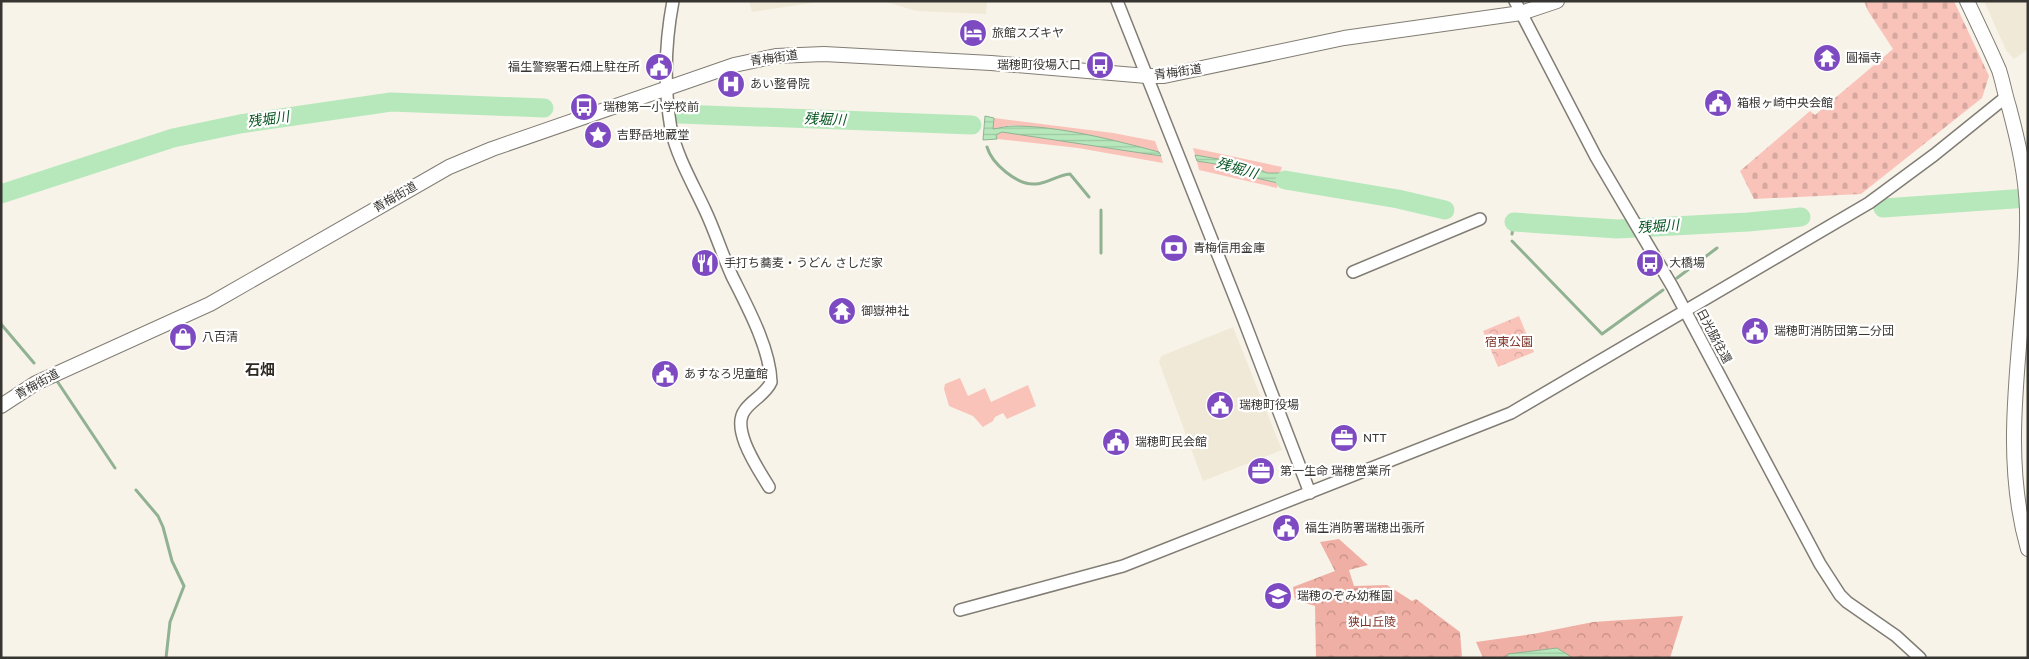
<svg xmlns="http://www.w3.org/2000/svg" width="2029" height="659" font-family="'Public Sans','Noto Sans JP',sans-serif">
  <defs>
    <pattern id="forest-crowns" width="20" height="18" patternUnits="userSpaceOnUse" patternTransform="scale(1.25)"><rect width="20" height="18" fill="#f0afa4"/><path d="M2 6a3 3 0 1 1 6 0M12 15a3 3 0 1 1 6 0" fill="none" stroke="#c38f86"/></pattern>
    <pattern id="cemetery-stones" width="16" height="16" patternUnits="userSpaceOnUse" patternTransform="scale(1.25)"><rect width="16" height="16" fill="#fac3ba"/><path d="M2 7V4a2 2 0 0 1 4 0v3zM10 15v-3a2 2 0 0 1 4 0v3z" fill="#d7a8a0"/></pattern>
    <pattern id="park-crowns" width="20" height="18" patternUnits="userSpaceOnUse" patternTransform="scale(1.25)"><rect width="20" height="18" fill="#fac3ba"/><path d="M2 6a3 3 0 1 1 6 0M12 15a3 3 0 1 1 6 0" fill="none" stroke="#d7a8a0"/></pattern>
    <pattern id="water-rules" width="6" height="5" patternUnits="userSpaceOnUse" patternTransform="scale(1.25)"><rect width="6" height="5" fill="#b6e8bc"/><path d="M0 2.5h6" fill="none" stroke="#9dc8a2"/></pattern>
  </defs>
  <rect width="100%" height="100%" fill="#f8f3e8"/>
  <!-- built -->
  <g fill="#f0e9d7">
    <path d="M749,1H825L752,12Z"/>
    <path d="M883,1H987L986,14L916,11Z"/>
    <path d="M1984,1H2028V49L2014,59L2006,50Z"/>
    <path d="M1233,327L1282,450L1203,481L1159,362L1161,356Z"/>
  </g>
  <!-- green -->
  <g fill="#fac3ba">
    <path d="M994,118L1113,133L1155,141L1159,152L1112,140L1059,130L1011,125L993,129Z"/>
    <path d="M1002,132L1161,156L1163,163L1078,148L997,139L996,135Z"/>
    <path d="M1193,148L1282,167L1280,173H1267L1256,168L1251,171L1241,170L1229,161L1195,155Z"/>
    <path d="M1197,161L1229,166L1239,174L1278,183L1277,188L1199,170Z"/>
    <path d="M960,378L968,396L985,388L991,402L1028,385L1036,406L1007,419L1003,413L995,417L993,421L983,427L973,416L949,406L944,389L945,384Z"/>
  </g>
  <!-- forest -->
  <g fill="url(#forest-crowns)">
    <path d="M1339,539L1368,565L1349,570L1354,586L1387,585L1412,601L1416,599L1460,632L1462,658H1316L1315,606L1295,600L1293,587L1335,571L1320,542Z"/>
    <path d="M1683,616L1670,658H1483L1476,642L1533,634L1593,622Z"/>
  </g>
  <!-- cemetery -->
  <path fill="url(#cemetery-stones)" d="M1864,1H1954L1989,76L1982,98L1861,194L1754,199L1740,171L1810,111L1815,115L1893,49L1868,11Z"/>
  <!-- park -->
  <path fill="url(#park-crowns)" d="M1519,316L1534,352L1498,367L1483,331Z"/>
  <!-- water -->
  <g fill="url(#water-rules)" stroke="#90b292">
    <path d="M985,116L994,118L993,129C1000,128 1007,126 1013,126C1060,126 1114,140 1159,152L1161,156L1002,132L996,135L997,139L983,140Z"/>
    <path d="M1195,155L1230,161L1241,170L1251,171L1256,168L1267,173H1280L1278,183L1239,174L1229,166L1197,161Z"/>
    <path d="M1557,648L1573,658H1506L1508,654Z"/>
  </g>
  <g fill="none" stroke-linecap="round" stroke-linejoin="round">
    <!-- stream -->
    <g stroke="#90b292" stroke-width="3">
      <path d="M987,147C992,164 1017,185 1035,184C1047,184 1057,175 1070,174L1089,197"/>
      <path d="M1101,210V253"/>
      <path d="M1512,234L1514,222"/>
      <path d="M1512,241L1602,334L1663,290"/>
      <path d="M1677,278L1717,248"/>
      <path d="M1,324L34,363"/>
      <path d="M57,381L115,468"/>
      <path d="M136,490L158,516L163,527L172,561L184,586L170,622L166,658"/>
    </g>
    <!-- river -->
    <g stroke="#b6e8bc" stroke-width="19">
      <path d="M679,114L972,125"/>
      <path d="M1285,180L1398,199L1445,210"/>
      <path d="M1,194L173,138L240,124L391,102L544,108"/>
      <path d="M1883,208L2028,198"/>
      <path d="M1514,222L1617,229L1748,222L1801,217"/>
    </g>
    <!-- minor casing -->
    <g stroke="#817d74" stroke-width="14">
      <g id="minor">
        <path d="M673,1C665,43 664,88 671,129C677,157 693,184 705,210C715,231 722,254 732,276C747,306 770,348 771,382C766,394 752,400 745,410C730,429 759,470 769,487"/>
        <path d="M1117,1L1243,318L1310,493"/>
        <path d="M1515,1L1596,157L1672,286L1820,564L1840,595L1847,602L1896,636L1920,658"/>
        <path d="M1353,272L1480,219"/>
        <path d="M960,610L1123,566L1511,413L1869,203L1934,155L2006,97"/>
      </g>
    </g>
    <!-- major casing -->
    <g stroke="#817d74" stroke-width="16">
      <g id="major">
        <path d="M1967,1C1978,24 1989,47 1999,70C2003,82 2005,95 2009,107C2018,141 2026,175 2027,210C2029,322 1996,439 2028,549"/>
        <path d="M1,406L36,383L210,304L449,167L492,149L734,65L776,56L824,54L991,63L1147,76H1164L1344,38L1521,13L1557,1"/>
      </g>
    </g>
    <!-- minor -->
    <use href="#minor" stroke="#fff" stroke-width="11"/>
    <!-- major -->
    <use href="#major" stroke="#fff" stroke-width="14"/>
  </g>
  <!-- icons -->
  <defs>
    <g id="hotel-disc" transform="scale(1.4375)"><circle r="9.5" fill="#7e4ac1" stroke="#fff"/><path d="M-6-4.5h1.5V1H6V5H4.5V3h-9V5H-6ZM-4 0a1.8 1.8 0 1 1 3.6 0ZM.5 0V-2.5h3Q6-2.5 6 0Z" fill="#fff"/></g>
    <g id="temple-disc" transform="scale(1.4375)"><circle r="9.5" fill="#7e4ac1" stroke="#fff"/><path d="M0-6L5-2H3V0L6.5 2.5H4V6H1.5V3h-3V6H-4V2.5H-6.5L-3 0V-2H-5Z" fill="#fff"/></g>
    <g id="bus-disc" transform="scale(1.4375)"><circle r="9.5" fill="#7e4ac1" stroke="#fff"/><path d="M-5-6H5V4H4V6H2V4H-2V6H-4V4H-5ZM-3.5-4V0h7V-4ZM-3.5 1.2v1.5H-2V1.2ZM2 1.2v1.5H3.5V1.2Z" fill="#fff"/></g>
    <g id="civic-disc" transform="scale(1.4375)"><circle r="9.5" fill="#7e4ac1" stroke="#fff"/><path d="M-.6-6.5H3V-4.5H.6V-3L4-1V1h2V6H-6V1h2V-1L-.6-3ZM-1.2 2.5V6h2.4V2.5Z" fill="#fff"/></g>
    <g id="hospital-disc" transform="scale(1.4375)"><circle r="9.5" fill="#7e4ac1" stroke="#fff"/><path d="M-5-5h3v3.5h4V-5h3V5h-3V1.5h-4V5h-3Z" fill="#fff"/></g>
    <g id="sight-disc" transform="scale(1.4375)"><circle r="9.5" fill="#7e4ac1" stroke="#fff"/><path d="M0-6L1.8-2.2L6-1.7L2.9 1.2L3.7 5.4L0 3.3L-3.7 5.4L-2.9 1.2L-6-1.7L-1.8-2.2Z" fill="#fff"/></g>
    <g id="bank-disc" transform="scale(1.4375)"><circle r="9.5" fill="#7e4ac1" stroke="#fff"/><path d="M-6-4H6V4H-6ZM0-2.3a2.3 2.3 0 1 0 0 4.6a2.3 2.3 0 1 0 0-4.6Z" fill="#fff"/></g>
    <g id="restaurant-disc" transform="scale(1.4375)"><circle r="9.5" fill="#7e4ac1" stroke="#fff"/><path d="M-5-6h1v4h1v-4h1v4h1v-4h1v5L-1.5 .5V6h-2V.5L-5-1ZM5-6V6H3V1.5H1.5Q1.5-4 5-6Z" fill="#fff"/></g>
    <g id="shop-disc" transform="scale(1.4375)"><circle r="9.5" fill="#7e4ac1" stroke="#fff"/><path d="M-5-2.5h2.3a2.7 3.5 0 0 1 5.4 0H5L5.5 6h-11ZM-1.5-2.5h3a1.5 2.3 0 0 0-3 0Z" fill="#fff"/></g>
    <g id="office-disc" transform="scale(1.4375)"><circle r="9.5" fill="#7e4ac1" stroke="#fff"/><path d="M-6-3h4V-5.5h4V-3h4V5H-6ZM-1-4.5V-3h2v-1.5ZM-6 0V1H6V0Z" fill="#fff"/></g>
    <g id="school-disc" transform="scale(1.4375)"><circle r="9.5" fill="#7e4ac1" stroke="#fff"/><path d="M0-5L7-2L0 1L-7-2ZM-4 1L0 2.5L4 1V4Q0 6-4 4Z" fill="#fff"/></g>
  </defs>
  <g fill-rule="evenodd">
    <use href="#hotel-disc" x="973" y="33"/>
    <use href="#temple-disc" x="1827" y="58"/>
    <use href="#bus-disc" x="1100" y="65"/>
    <use href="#civic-disc" x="659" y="67"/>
    <use href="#hospital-disc" x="731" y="84"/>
    <use href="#civic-disc" x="1718" y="103"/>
    <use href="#bus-disc" x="584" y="107"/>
    <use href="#sight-disc" x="598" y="135"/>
    <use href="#bank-disc" x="1174" y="248"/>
    <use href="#restaurant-disc" x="705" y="263"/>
    <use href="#bus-disc" x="1650" y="263"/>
    <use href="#temple-disc" x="842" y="311"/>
    <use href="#civic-disc" x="1755" y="331"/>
    <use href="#shop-disc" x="183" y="337"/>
    <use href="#civic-disc" x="665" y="374"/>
    <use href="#civic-disc" x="1220" y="405"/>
    <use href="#office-disc" x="1344" y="438"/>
    <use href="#civic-disc" x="1116" y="442"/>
    <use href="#office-disc" x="1261" y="471"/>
    <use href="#civic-disc" x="1286" y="528"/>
    <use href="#school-disc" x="1278" y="596"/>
  </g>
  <g text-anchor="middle" stroke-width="4.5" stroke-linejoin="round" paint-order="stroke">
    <!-- poi labels -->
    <g font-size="12" fill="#373531" stroke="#fff" text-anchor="start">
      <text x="992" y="37">旅館スズキヤ</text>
      <text x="1846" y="62">圓福寺</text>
      <text x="1081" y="69" text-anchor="end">瑞穂町役場入口</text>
      <text x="640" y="71" text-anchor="end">福生警察署石畑上駐在所</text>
      <text x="750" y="88">あい整骨院</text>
      <text x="1737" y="107">箱根ヶ崎中央会館</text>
      <text x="603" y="111">瑞穂第一小学校前</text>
      <text x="617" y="139">吉野岳地蔵堂</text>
      <text x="1193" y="252">青梅信用金庫</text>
      <text x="724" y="267">手打ち蕎麦・うどん さしだ家</text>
      <text x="1669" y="267">大橋場</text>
      <text x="861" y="315">御嶽神社</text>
      <text x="1774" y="335">瑞穂町消防団第二分団</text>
      <text x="202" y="341">八百清</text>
      <text x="684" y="378">あすなろ児童館</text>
      <text x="1239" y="409">瑞穂町役場</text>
      <text x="1363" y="442">NTT</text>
      <text x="1135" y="446">瑞穂町民会館</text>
      <text x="1280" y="475">第一生命 瑞穂営業所</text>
      <text x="1305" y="532">福生消防署瑞穂出張所</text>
      <text x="1297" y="600">瑞穂のぞみ幼稚園</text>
    </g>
    <!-- street labels -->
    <g font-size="12" fill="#373531" stroke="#fff">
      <text transform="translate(774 58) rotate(-8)" y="4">青梅街道</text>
      <text transform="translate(1178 72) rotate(-8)" y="4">青梅街道</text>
      <text transform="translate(395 197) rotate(-30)" y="4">青梅街道</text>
      <text transform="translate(1714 336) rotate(62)" y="4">日光脇往還</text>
      <text transform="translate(37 384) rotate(-29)" y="4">青梅街道</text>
    </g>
    <!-- park labels -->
    <g font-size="12" fill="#7d3026" stroke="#fff">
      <text x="1509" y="346">宿東公園</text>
      <text x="1372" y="626">狭山丘陵</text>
    </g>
    <!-- water labels -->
    <g font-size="14" font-style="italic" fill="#085622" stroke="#fff">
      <text transform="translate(268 119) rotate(-8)" y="5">残堀川</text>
      <text transform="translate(825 119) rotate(2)" y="5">残堀川</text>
      <text transform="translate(1237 168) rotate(17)" y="5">残堀川</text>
      <text transform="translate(1658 226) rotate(-4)" y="5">残堀川</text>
    </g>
    <!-- quarter labels -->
    <g font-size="15" font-weight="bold" fill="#2f2b23" stroke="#fff">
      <text x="260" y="375">石畑</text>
    </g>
  </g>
  <!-- border -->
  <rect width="2029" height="659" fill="none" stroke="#373531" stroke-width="5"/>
</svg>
